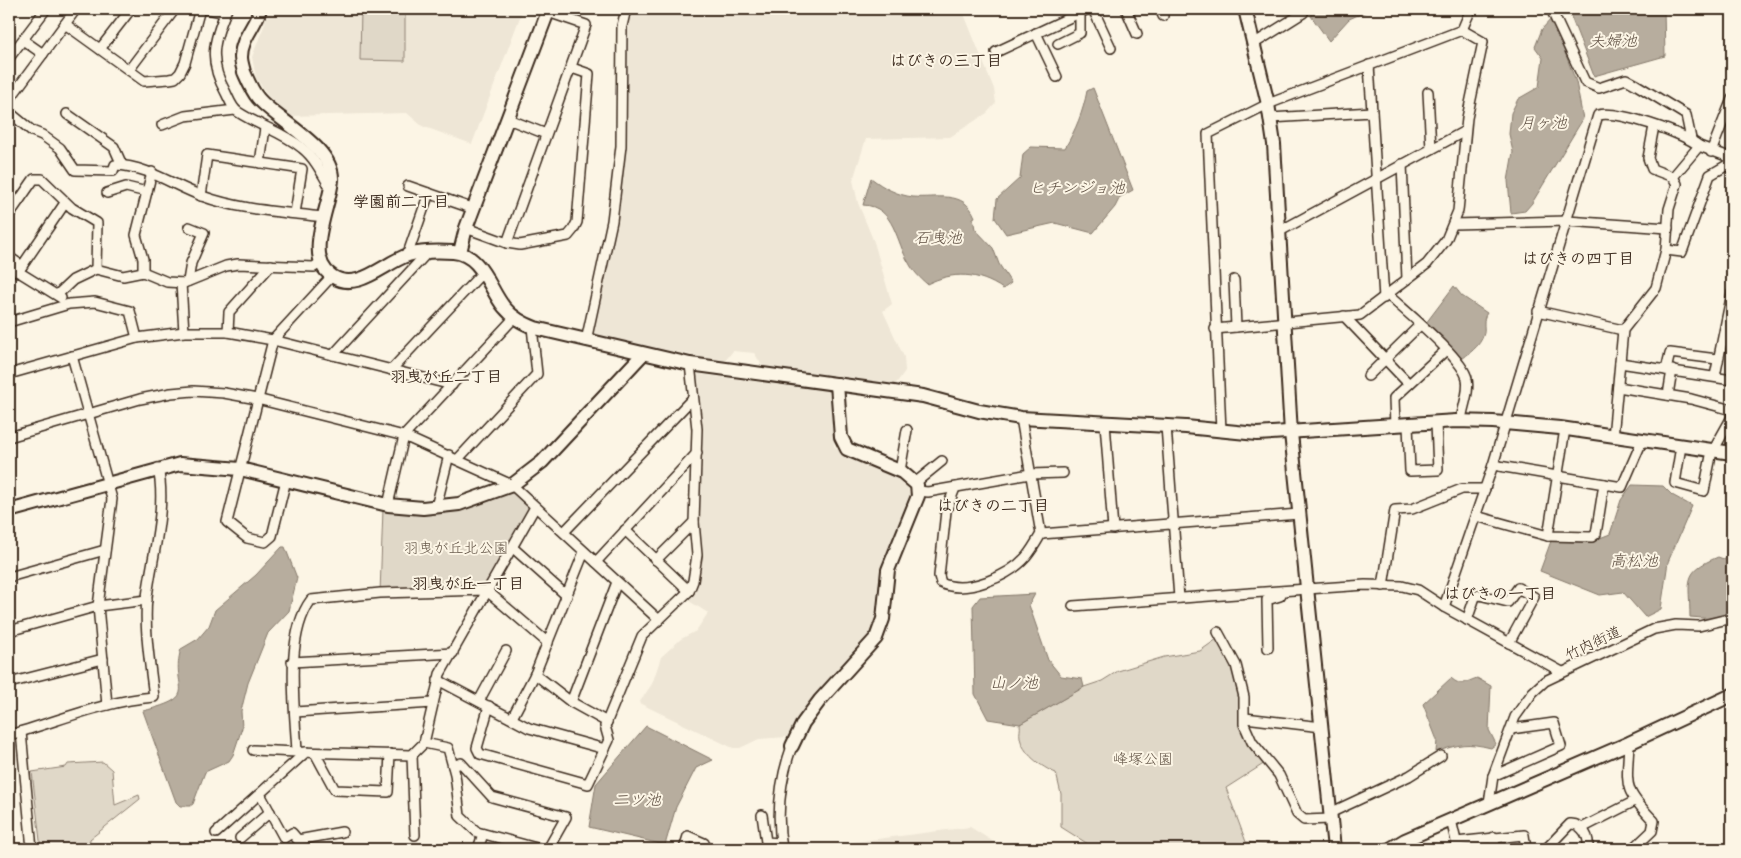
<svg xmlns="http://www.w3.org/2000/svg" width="1741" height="858" font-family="'Comic Neue','Klee One',sans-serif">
  <rect width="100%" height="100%" fill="#fcf5e5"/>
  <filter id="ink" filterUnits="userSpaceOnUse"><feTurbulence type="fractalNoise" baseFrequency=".02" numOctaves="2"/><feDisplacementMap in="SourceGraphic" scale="10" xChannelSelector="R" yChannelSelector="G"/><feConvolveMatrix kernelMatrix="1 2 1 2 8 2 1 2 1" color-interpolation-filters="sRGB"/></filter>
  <g filter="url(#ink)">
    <!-- built -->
    <g fill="#eee6d6">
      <path d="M268,9H523L472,144L422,126L407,113L289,116L268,96L256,78L252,57L264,26Z"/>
      <path d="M632,9H962L994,89L996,103L987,113L950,137L866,139L853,180L858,203L874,242L892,304L883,311L904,357L905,371L895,385L764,368L754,353L733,351L724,362L716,363L688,354L644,347L591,334L609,255L625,96L626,27Z"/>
      <path d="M698,374L831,391L834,446L848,459L898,476L907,486L910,495L911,505L879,614L871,633L796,721L787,737L759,739L740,748H733L639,703L652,684L661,657L681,639L696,631L708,613L689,601L699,574L701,551L698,536L701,433L694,380Z"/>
      <path d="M970,827L1005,849H847L854,842Z"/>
    </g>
    <!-- green -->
    <g fill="#e0d8c8" stroke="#8e8173">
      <path d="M361,9H405V61L360,60Z"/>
      <path d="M512,488L532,508L484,587L380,593L383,509L421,511Z"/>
      <path d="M1217,639C1226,653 1233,665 1237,681C1244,713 1233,740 1265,763L1226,788L1246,842L1282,846L1287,849H1087L1088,844L1061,827V794L1056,773C1041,767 1022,753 1020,737C1019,732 1021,729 1020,724L1084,687L1102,681L1118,671L1164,657L1200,651Z"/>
      <path d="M103,762L112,770L115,805L139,795L140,799L90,839L89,849H41L32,772L66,767L68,764Z"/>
    </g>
    <!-- water -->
    <g fill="#b7ad9e" stroke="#85796b">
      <path d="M1314,9H1372L1349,19L1329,41L1311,16Z"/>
      <path d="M1568,9H1664L1665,56L1594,76Z"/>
      <path d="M1552,18L1576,82L1583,119L1532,203L1525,211L1511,213L1508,181L1513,152L1509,134L1511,113L1518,99L1539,87L1543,58L1535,47L1542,29Z"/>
      <path d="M1093,88L1133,190L1120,197L1115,207L1093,233L1055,223L1006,234L995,218L997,199L1020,178L1023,154L1031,147L1065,148C1076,129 1083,112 1087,91Z"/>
      <path d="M871,178C884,188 897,195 913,197C936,199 964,189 975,217L973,218L975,229L993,248L999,264L1011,283L1003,289C978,272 953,271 927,284C920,278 913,271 909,263C896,243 895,206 863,205Z"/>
      <path d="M1454,286L1462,296L1487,313C1482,320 1485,326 1484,333C1480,348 1468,353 1460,361L1426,323Z"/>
      <path d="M1632,485L1663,486L1672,495L1692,506L1668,562L1661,609L1645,617L1623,592L1600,595L1540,571L1551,541L1590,542L1610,534L1621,500Z"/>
      <path d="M282,547H285L297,578L289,611L268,633L248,683L241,711L242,728L233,755L229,761L205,772L193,804L190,806H180L176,802L143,711C204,696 169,689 181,649L198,639L209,626L215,610L256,575Z"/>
      <path d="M1718,557L1732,562V614L1715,619L1690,617C1690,581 1681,572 1718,557Z"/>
      <path d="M1035,594L1029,605L1048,660L1061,676L1082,679L1084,687L1020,724L988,719L975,694L973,606L980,597Z"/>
      <path d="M1451,678C1461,687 1465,682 1477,678L1491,686L1489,730L1496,744L1491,748C1467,742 1459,744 1436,752L1437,740L1423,704Z"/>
      <path d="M646,726L713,760L696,768L676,807L665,845L589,827L596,784Z"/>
    </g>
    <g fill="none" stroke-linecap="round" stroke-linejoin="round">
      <!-- street casing -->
      <g stroke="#3b2a1e" stroke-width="12">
        <g id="street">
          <path d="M207,9L225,13"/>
          <path d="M227,9C213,41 208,61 226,93C229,99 232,108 238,112C259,126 283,132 302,148C315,158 323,175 331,189"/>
          <path d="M1093,9L1111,48"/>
          <path d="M1126,9L1137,34"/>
          <path d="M1160,9L1163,16"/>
          <path d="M1551,9L1585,82L1599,88L1626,79L1635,84L1686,115L1691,139"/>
          <path d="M65,24L144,81L169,79L175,78L180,73L185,63L200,9"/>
          <path d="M1036,33L1057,77"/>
          <path d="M23,40L43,54"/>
          <path d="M1255,43L1303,13L1305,9"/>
          <path d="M1058,44L1080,33V13L1078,9"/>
          <path d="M100,49L131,9"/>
          <path d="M996,52L1088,9"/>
          <path d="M9,58L46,9"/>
          <path d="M1369,65L1384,298"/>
          <path d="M129,70L175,9"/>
          <path d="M1428,92L1431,149"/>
          <path d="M9,100L76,9"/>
          <path d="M9,112L32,131L42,135L60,148L75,170L113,171L115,165C148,166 172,185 202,196C240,210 283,212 323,217"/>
          <path d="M67,114L114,147L122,165"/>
          <path d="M1270,118L1372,112"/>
          <path d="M508,119L546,134"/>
          <path d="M162,125L185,116L235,110"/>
          <path d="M1711,152L1732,99"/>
          <path d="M260,163L265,128"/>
          <path d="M1402,164L1407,279"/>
          <path d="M1673,177L1699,146L1732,158"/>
          <path d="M408,186L474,209"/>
          <path d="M107,193L126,187L147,192"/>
          <path d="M201,196L207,155L302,169L295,213"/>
          <path d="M9,215L34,179H42L72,208L97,223L96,269"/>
          <path d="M1454,224L1567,221L1668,228"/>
          <path d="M466,228L507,243L520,245L568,236L573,230L577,222L589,74L572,68"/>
          <path d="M1280,231L1465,131"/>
          <path d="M507,243L586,25L548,12"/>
          <path d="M1666,250L1682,252L1710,175L1729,164L1732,158"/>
          <path d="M407,256L429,193"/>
          <path d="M9,257L22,266"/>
          <path d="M9,270L14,269L61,298"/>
          <path d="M18,272L65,203"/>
          <path d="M143,272V259L136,235L152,172"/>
          <path d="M1234,280L1236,327"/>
          <path d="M188,281L191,263L204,233L189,227"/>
          <path d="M181,283L184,332"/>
          <path d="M57,295L73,280L96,269L123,276L143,272L167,282L184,283L226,266L238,264L314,267L321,262"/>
          <path d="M1388,295C1405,311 1464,359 1467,379C1470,392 1462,408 1461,421"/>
          <path d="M1538,311L1623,330"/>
          <path d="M1344,316L1409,384"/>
          <path d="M9,322L69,304L95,302L130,311L137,338"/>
          <path d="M1215,329L1360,315L1427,264L1446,240L1458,211L1467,118L1483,42L1462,30"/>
          <path d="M228,332L229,312L271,265"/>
          <path d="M586,341L612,221L621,146L622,26L626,9"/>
          <path d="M333,355L428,252"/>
          <path d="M72,356L112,499L98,606L107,705"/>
          <path d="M1620,363L1732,380"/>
          <path d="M391,370L483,272"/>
          <path d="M1666,370L1670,353L1717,359"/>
          <path d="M9,374L137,338L184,332H228L273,340L452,385"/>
          <path d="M1368,376L1420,325"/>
          <path d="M1715,376L1732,293"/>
          <path d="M1618,387L1691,399L1732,410"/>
          <path d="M1668,395L1672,370"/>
          <path d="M1105,423L1113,529"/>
          <path d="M1408,425L1410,471L1438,470L1436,423"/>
          <path d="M1166,426L1179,598"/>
          <path d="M1395,426L1394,398L1446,350"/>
          <path d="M1221,431L1208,134L1268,104L1462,30L1471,9"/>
          <path d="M9,437L140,399L171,393L193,391L224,393L257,399L404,436L512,485L659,620"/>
          <path d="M1613,437L1623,330L1656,288L1666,250L1669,209L1677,184L1673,177L1652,169L1648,158L1654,126"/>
          <path d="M1681,446L1675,483L1704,491L1712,451"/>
          <path d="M1713,451L1732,417"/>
          <path d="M458,459L537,374L532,327"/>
          <path d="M1493,465L1622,487L1642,441"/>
          <path d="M900,471L907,430"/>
          <path d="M286,480L272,536L265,542L247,538L227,522L273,340L332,276"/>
          <path d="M915,483L942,461"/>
          <path d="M955,488L946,511L939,576L941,583C966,595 1009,576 1026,557C1032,550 1037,541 1041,534L1021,418"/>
          <path d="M918,491L928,492L1030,474L1063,473"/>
          <path d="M388,505L404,436L515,317"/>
          <path d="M436,507L449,455"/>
          <path d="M535,507L440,674L424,743L412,755L297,752C295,709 284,636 311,600L380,593L486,590L548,643"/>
          <path d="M1476,516L1548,536L1592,537L1596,534L1604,484"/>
          <path d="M625,530L689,591"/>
          <path d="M564,532L693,398"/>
          <path d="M1041,534L1299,514"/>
          <path d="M1548,536L1565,429"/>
          <path d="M512,547L567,596"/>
          <path d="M584,552L535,674L571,702L607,722"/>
          <path d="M656,560L694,522"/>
          <path d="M596,562L697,453"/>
          <path d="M9,577L105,550"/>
          <path d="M1383,586L1395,510L1412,509L1462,489H1485"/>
          <path d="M1073,606L1307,589L1365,585L1402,586L1418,590L1444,607L1562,672"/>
          <path d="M1444,607L1493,465L1598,115C1617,110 1684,133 1699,146"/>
          <path d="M1467,620L1475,597L1479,595L1508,602L1518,588L1534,597L1509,643"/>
          <path d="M9,631L98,606L147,600"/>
          <path d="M1218,632L1236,665L1244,697V724L1252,742L1279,775L1297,814L1304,820L1331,819"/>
          <path d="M1268,648L1267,600L1280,596L1283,591"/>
          <path d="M292,662L453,653"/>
          <path d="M438,680L529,728L605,749"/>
          <path d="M9,683L103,659"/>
          <path d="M479,701L506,651"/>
          <path d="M571,702L617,582"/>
          <path d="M489,706L477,748L480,754L588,784L609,740L605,726L642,636L689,591L693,581L697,555L694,522L697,429L690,364"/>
          <path d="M295,712L433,703"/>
          <path d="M512,718L535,674"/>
          <path d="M1245,718L1322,727"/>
          <path d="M21,732L32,849"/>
          <path d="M9,735C57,722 103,701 154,697C150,664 144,630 147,597C152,556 167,509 158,468"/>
          <path d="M424,743L448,748L455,774L460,816L477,832L540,849"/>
          <path d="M1629,743C1627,787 1622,788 1654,821L1652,831L1633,849"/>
          <path d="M253,750L297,752"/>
          <path d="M315,753L335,790L388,792L390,754"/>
          <path d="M412,755L415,835"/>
          <path d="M453,766L461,763L492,797L566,817L548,849"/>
          <path d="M1493,776L1561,746L1554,723L1511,729"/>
          <path d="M260,794L284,838L292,833L298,840L342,832"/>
          <path d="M1489,803L1493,776L1515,717L1533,692L1545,681L1654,629L1676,625L1699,626L1732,618"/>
          <path d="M1330,813L1409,776L1441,756"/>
          <path d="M762,815L766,842L781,843"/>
          <path d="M1451,820L1458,849"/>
          <path d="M1582,828L1635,801"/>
          <path d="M216,833L306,752"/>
          <path d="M1494,837L1495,849"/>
          <path d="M240,838L270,812"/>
          <path d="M1456,842L1524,835L1526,849"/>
          <path d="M478,849L483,834"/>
          <path d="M684,849L688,836L704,843L702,849"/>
          <path d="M782,849C776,814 780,779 792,746"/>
          <path d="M1546,849L1570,824C1582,823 1591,838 1587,849"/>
        </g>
      </g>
      <!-- secondary casing -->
      <g stroke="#3b2a1e" stroke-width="16">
        <g id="secondary">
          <path d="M260,9C256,26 241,38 241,57C241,62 243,67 244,72C248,81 252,91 258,98C276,120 334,147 332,180C330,207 303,257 332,276C357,293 384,263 408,255C422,251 438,251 453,252C482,254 489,289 504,307C513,318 523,323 535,328L690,364L923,396L979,411L1021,418L1186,427L1257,434L1456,421L1493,422L1560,428L1732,453"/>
          <path d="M1245,9L1268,104L1274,144L1291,433L1334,849"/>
          <path d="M460,252L466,228L549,9"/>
          <path d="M9,511L180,464L240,469L388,505L423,508L459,504L512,485L542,462L642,355"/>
          <path d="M792,746L803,723L820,700L876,638L883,619L888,570L918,496L917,485L902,472L847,449L841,437L837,384"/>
          <path d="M1390,849L1405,840L1629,743L1732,695"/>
        </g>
      </g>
      <!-- street -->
      <use href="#street" stroke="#fcf5e5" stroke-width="9"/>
      <!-- secondary -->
      <use href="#secondary" stroke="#fcf5e5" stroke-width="12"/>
    </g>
  </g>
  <g text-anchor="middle" stroke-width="4" stroke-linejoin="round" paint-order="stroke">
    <!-- park labels -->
    <g font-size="15" fill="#645648" stroke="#fcf5e5">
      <text x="456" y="553">羽曳が丘北公園</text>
      <text x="1143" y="764">峰塚公園</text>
    </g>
    <!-- street labels -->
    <g font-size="15" fill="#3b2a1e" stroke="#fcf5e5">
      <text transform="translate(1593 643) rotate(-25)" y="5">竹内街道</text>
    </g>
    <!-- water labels -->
    <g font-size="16" font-style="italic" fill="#605144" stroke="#fcf5e5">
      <text x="1613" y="46">夫婦池</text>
      <text x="1543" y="128">月ヶ池</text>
      <text x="1077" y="193">ヒチンジョ池</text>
      <text x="938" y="243">石曳池</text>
      <text x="1634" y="566">高松池</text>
      <text x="1014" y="688">山ノ池</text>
      <text x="637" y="805">二ツ池</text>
    </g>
    <!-- neighbourhood labels -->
    <g font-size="16" font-weight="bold" fill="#3b2a1e" stroke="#fcf5e5">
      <text x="946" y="66">はびきの三丁目</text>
      <text x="401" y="207">学園前二丁目</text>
      <text x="1578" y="264">はびきの四丁目</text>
      <text x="446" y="382">羽曳が丘二丁目</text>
      <text x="993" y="511">はびきの二丁目</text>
      <text x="468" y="589">羽曳が丘一丁目</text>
      <text x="1500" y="599">はびきの一丁目</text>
    </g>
  </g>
  <!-- margin -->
  <rect width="1741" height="858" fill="none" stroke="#fcf5e5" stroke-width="30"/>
  <rect x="15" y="15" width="1711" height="828" fill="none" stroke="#3b2a1e" stroke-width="2" filter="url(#ink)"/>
</svg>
